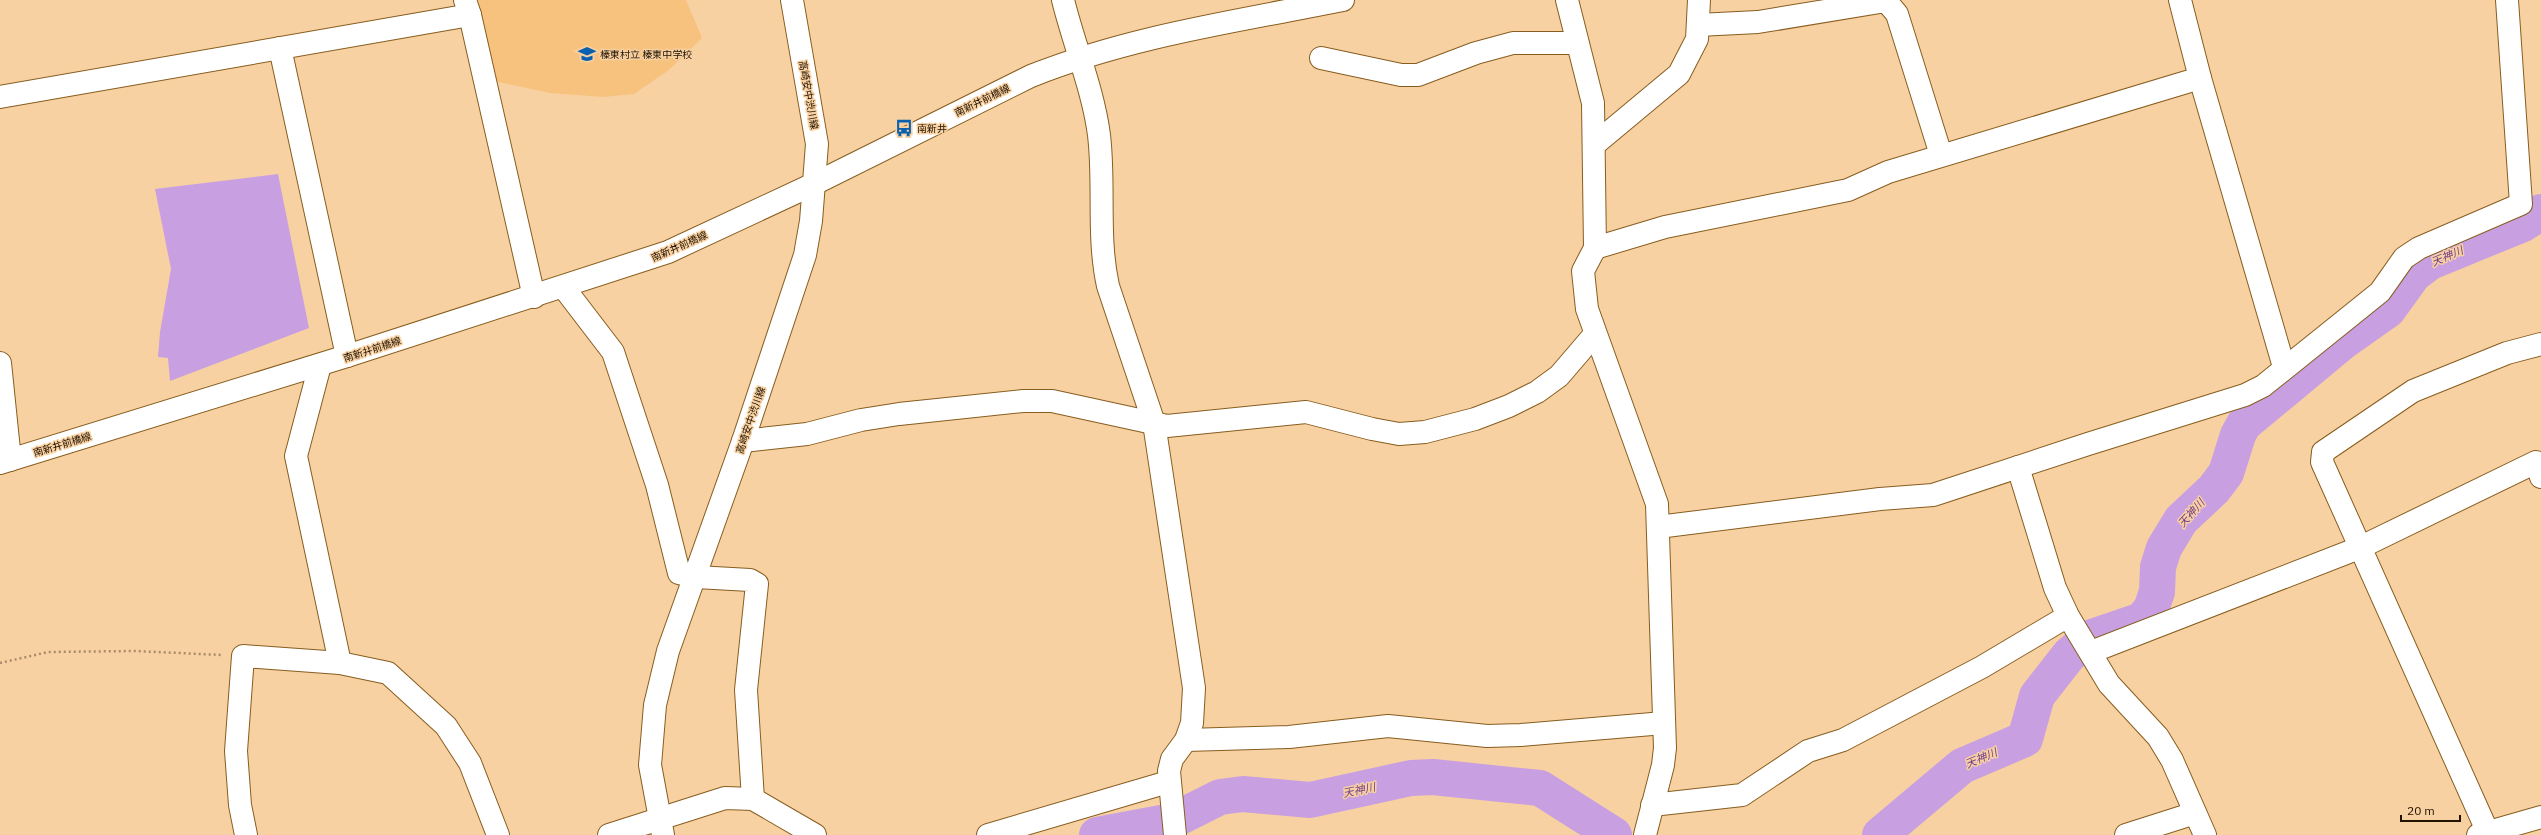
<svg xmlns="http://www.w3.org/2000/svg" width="2541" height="835" font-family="'IBM Plex Sans','Noto Sans JP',sans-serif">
  <rect width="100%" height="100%" fill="#f8d1a2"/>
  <!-- built -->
  <path fill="#f7c27e" d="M478,0H686L702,38L669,70L634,94L603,97L550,93L494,81Z"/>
  <!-- water -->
  <path fill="#c89fe1" d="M278,174L309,328L170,381L168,358L158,357L160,332L171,269L155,189Z"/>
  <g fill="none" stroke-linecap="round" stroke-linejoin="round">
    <!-- river -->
    <g stroke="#c89fe1" stroke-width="36">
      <path d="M1097,835L1172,821L1220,797L1243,794L1310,800L1411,778L1433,777L1540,788L1614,835"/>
      <path d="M1880,835L1962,766L2025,739L2037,696L2069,655L2089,638L2142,620L2151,609L2157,592L2158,567L2164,548L2181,520L2214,489L2226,473L2238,435L2244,424L2344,341L2388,310L2414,274L2430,262L2523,224L2541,212"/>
    </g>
    <!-- minor casing -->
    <g stroke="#875d1f" stroke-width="24">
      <g id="minor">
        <path d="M465,0L470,15L534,297"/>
        <path d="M1063,0C1074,45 1093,89 1099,135C1105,185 1097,236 1108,286L1154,423L1194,688L1192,723L1186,740L1172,759L1169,771L1175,835"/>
        <path d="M1567,0L1593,103L1595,248L1583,271L1587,309L1657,504L1665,748L1663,765L1645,835"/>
        <path d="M2180,0L2200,78L2284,367"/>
        <path d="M1698,25L1758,22L1886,1L1897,14L1941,155"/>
        <path d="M280,48L347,356"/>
        <path d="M1321,58L1401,75H1418L1476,53L1513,43H1576"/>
        <path d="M0,97L470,15"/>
        <path d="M1595,144L1679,74L1697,39L1699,0"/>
        <path d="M1595,248L1665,227L1848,190L1888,172L2200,78"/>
        <path d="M564,288L613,352L657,485L679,573L696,577L750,580L757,584L746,690L753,799"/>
        <path d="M0,363L10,460"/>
        <path d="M320,365L296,456L340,663"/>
        <path d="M743,441L807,434L861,420L899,414L1023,401H1052L1167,426L1306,412L1372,429L1399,434L1425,432L1475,419L1509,406L1537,392L1559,376L1595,334"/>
        <path d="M2018,467L2055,588L2068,616L2109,684L2158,737L2172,760L2205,835"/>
        <path d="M1658,527L1880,499L1933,495L2088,444L2245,395L2263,386L2380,292L2404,258L2419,248L2521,204L2507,0"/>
        <path d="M2091,652L2359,548L2536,462L2541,477"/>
        <path d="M1186,740L1289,737L1388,726L1487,736L1521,735L1664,723"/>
        <path d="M1652,805L1742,795L1808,751L1843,740L1982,667L2068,616"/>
        <path d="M246,835L240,805L236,751L243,656L340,663L388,673L446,726L470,763L498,835"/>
        <path d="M609,835L725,798L753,799L815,835"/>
        <path d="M988,835L1168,782"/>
        <path d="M2126,835L2195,813"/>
        <path d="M2478,835L2541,817"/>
        <path d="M2489,835L2322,462L2323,452L2413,391L2507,353L2541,344"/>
      </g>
    </g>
    <!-- major casing -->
    <g stroke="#875d1f" stroke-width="24">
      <g id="major">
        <path d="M0,463L347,356L668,252L816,183L1031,76C1131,36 1238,21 1343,0"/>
        <path d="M663,835L650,765L655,705L668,651L743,441L805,255L811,221L817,144L792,0"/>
      </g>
    </g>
    <!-- path -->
    <path stroke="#a98b67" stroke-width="2.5" stroke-dasharray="2 3" stroke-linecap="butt" d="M0,663L48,652L135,651L222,655"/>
    <!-- minor -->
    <use href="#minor" stroke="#fff" stroke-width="22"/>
    <!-- major -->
    <use href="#major" stroke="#fff" stroke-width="22"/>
  </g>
  <!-- icons -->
  <defs>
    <g id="school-bare" transform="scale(1.38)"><path d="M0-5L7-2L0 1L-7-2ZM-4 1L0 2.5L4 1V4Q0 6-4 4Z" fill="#0960ae" stroke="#f8d1a2" stroke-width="2.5" paint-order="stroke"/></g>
    <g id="bus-bare" transform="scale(1.38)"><path d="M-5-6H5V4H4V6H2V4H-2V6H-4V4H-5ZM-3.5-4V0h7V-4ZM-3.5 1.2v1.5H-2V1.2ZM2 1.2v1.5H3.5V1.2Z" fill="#0960ae" stroke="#f8d1a2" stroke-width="2.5" paint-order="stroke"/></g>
  </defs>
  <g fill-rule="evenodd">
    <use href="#school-bare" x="587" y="54"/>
    <use href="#bus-bare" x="904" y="128"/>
  </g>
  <g text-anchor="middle" stroke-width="3" stroke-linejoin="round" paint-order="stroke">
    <!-- poi labels -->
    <g font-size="10" fill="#221200" stroke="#f8d1a2" text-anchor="start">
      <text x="600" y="58">榛東村立 榛東中学校</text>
      <text x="917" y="132">南新井</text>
    </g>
    <!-- street labels -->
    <g font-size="10" fill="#221200" stroke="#f8d1a2">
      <text transform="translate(809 95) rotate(80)" y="4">高崎安中渋川線</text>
      <text transform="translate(982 100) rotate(-26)" y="4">南新井前橋線</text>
      <text transform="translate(679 246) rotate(-24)" y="4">南新井前橋線</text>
      <text transform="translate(372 349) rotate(-18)" y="4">南新井前橋線</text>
      <text transform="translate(750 420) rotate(-71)" y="4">高崎安中渋川線</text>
      <text transform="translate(62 444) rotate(-17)" y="4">南新井前橋線</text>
    </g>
    <!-- water labels -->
    <g font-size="11" font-style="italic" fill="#703c8b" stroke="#f8d1a2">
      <text transform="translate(2447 256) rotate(-23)" y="4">天神川</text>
      <text transform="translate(2191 513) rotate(-48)" y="4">天神川</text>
      <text transform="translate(1981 758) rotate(-23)" y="4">天神川</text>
      <text transform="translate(1359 790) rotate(-12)" y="4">天神川</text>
    </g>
  </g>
  <!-- scale -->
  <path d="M2401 815v6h59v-6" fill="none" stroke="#221200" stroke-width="2"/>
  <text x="2407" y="815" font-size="12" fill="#221200" stroke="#f8d1a2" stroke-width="3" paint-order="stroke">20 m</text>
</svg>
